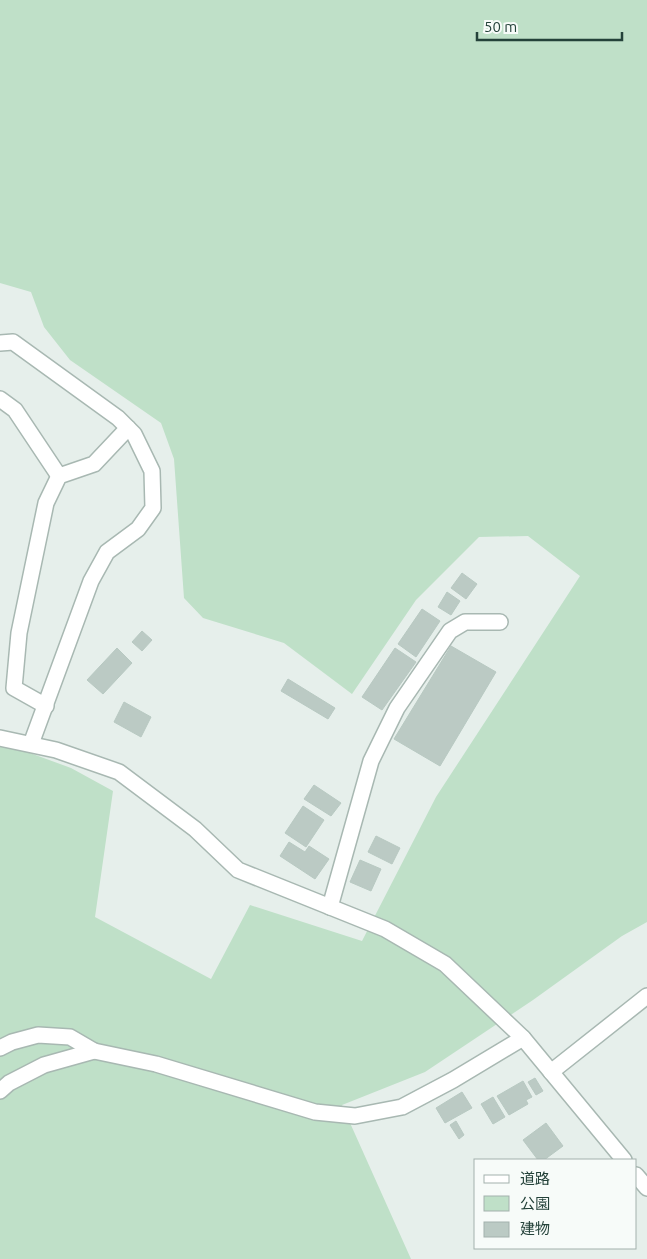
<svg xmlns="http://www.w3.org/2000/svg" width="647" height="1259" font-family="Ubuntu,'Noto Sans JP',sans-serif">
  <rect width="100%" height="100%" fill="#e6efeb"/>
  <!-- green -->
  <path fill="#bfe0c8" d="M0,0H647V922L622,936L533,1000L425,1072L342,1105L411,1259H0V742L71,768L113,791L95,917L211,979L250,905L362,941L436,797L580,576L528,536L479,537L416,600L352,694L284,643L203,618L184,598L174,459L161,423L70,360L44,327L31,292L0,283Z"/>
  <!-- building -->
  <g fill="#bbcac4" stroke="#b8c9c2">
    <path d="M462,573L477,584L466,599L451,588Z"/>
    <path d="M447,592L460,601L451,615L438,607Z"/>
    <path d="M422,609L440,621L416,657L398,644Z"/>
    <path d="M142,631L152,640L142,651L132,642Z"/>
    <path d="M451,646L496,672L440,766L394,739Z"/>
    <path d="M117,648L132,663L103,694L87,680Z"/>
    <path d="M395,648L416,662L382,710L362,697Z"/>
    <path d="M288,679L335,708L328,719L281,691Z"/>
    <path d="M124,702L151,717L141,737L114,722Z"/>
    <path d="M314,785L341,803L331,816L304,799Z"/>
    <path d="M303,806L324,820L306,847L285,833Z"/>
    <path d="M376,836L400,848L392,864L368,852Z"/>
    <path d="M289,842L305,852L309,846L329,859L315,879L280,856Z"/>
    <path d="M360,860L381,869L371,891L350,882Z"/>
    <path d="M535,1078L543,1091L536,1095L528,1082Z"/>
    <path d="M523,1081L532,1097L526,1100L528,1104L509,1115L497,1096Z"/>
    <path d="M462,1092L472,1108L445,1123L436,1108Z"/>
    <path d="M493,1097L505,1117L493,1124L481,1104Z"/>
    <path d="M456,1121L464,1135L459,1139L450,1125Z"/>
    <path d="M546,1123L563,1146L544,1160H538L523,1140Z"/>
  </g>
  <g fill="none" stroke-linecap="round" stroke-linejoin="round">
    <!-- minor casing -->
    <g stroke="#a8b8b2" stroke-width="18">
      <g id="minor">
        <path d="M0,343L13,342L118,418L134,434L152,471L153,508L138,529L107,552L91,581L31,744"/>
        <path d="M0,399L15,410L59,476"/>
        <path d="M46,706L14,688L19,633L46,503L59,476L94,464L128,428"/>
        <path d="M0,738L56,750L119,772L195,829L238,870L385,929L445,964L523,1038L624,1160"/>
        <path d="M330,907L371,761L397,708L450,631L465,622H500"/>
        <path d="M0,1048L12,1042L38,1035L70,1037L94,1051"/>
        <path d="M551,1072L647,996"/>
        <path d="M0,1091L9,1083L44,1065L94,1051L156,1064L315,1112L355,1116L402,1107L453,1080L523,1038"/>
        <path d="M636,1175L647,1188"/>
      </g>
    </g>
    <!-- minor -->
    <use href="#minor" stroke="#fff" stroke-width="15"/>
  </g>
  <!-- legend -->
  <rect x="474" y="1159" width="162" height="90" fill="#f7fbf9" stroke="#a3b1ad"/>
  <rect x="484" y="1175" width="25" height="8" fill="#ffffff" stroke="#a3b1ad"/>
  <text x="520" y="1184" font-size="15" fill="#24423a">道路</text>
  <rect x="484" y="1196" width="25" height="15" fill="#bfe0c8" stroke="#a3b1ad"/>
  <text x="520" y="1209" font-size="15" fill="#24423a">公園</text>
  <rect x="484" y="1222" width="25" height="15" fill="#bbcac4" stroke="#a3b1ad"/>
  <text x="520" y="1234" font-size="15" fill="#24423a">建物</text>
  <!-- scale -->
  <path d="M477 32v8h145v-8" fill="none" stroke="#24423a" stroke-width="2.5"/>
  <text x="484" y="32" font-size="15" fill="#24423a" stroke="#f7fbf9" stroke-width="4" paint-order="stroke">50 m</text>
</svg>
